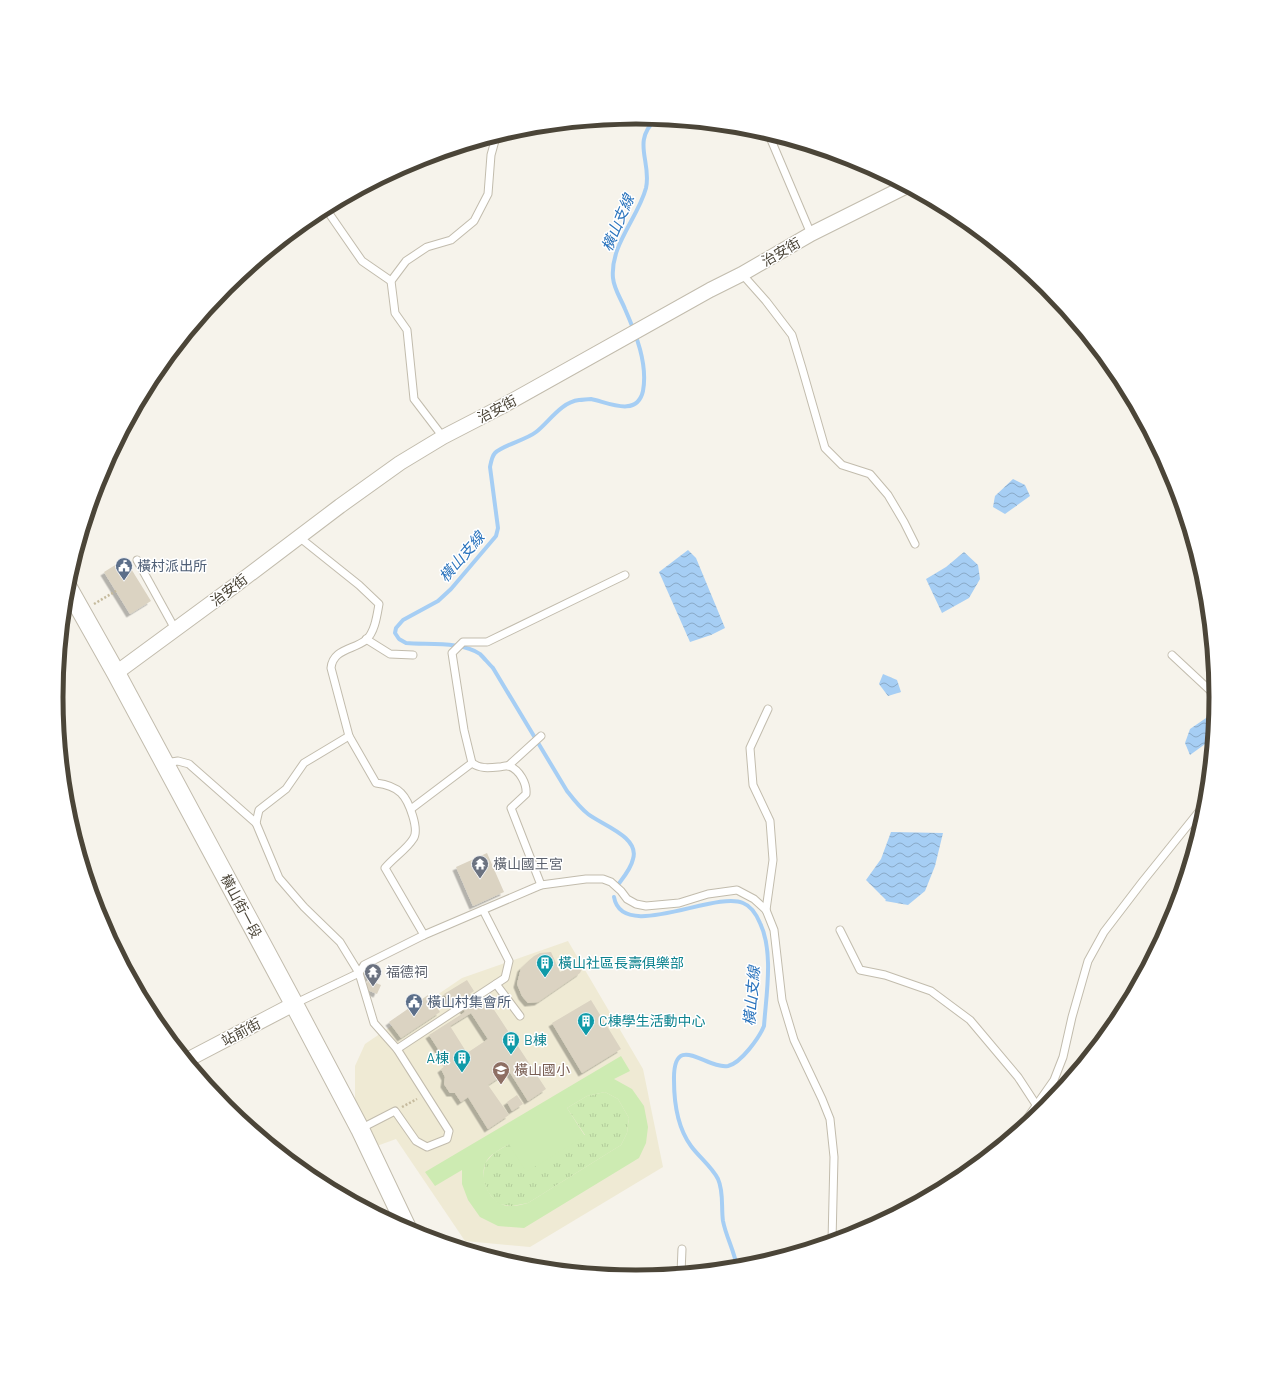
<svg xmlns="http://www.w3.org/2000/svg" width="1272" height="1395" font-family="Barlow,'Noto Sans TC',sans-serif">
  <defs>
    <pattern id="grass-tufts" width="24" height="20" patternUnits="userSpaceOnUse"><rect width="24" height="20" fill="#cdebb2"/><path d="M3 7l-1-3M5 7V3M7 7l1-3M15 17l-1-3M17 17v-4M19 17l1-3" fill="none" stroke="#b2cb9a"/></pattern>
    <pattern id="water-waves" width="16" height="10" patternUnits="userSpaceOnUse"><rect width="16" height="10" fill="#a6cef4"/><path d="M0 5q4-4 8 0t8 0" fill="none" stroke="#89a9c7"/></pattern>
    <filter id="shadow"><feDropShadow dx="-3.5" dy="3.5" stdDeviation="0" flood-color="#0004"/></filter>
  </defs>
  <rect width="100%" height="100%" fill="#f6f3eb"/>
  <!-- education -->
  <path fill="#efead4" d="M568,941L643,1069L663,1167L530,1247L465,1241L396,1139L374,1147L355,1101V1066L365,1044L462,978Z"/>
  <!-- grass -->
  <path fill="url(#grass-tufts)" d="M605,1092L618,1099L629,1118L627,1133L621,1145L528,1203L512,1206L498,1204L488,1192L483,1179L485,1163L494,1153L509,1144L585,1135L567,1108L587,1096Z"/>
  <!-- pitch -->
  <path fill="#cdebb2" fill-rule="evenodd" d="M621,1056L630,1071L614,1079L632,1089L644,1106L648,1127L646,1143L639,1158L524,1228L498,1226L480,1217L468,1200L462,1184V1170L435,1186L425,1172ZM605,1092L618,1099L629,1118L627,1133L621,1145L528,1203C523,1204 517,1206 512,1206C492,1207 479,1182 485,1164C489,1154 501,1149 509,1144L526,1172L585,1136L567,1108L587,1096Z"/>
  <!-- water -->
  <g fill="url(#water-waves)">
    <path d="M1013,479L1025,485L1030,496L1005,514L993,507L995,496Z"/>
    <path d="M688,550L696,558L725,628L711,635L690,642L659,572Z"/>
    <path d="M964,552L978,565L980,579L969,598L942,613L926,579L946,567Z"/>
    <path d="M883,674L897,680L901,692L888,696L879,684Z"/>
    <path d="M1209,716L1214,720L1212,739L1190,755L1185,743L1190,729Z"/>
    <path d="M891,832L943,833L935,866L925,891L908,905L885,901L886,900L866,880L881,859Z"/>
  </g>
  <g fill="none" stroke-linecap="round" stroke-linejoin="round">
    <!-- stream -->
    <g stroke="#a6cef4" stroke-width="4">
      <path d="M617,886C623,878 631,869 633,859C640,837 602,825 588,814C580,808 574,800 567,791L493,668C489,664 484,658 480,654C462,641 427,645 406,643L399,639L395,633L396,628L403,620L438,601L451,589L496,536L498,528L490,467C491,462 492,456 495,453C503,445 526,440 536,432C549,422 561,402 579,400C583,400 587,399 591,399C607,402 637,418 643,391C648,364 636,334 625,309C621,299 614,289 613,278C610,245 638,218 646,188C652,162 631,142 656,119"/>
      <path d="M614,897C622,943 715,890 743,903C751,906 757,916 760,923C774,952 766,996 764,1026C759,1038 741,1063 728,1066C707,1070 673,1030 674,1080C674,1103 677,1127 691,1146C699,1157 712,1167 718,1179C724,1192 721,1208 723,1221C726,1237 735,1252 737,1268"/>
    </g>
  </g>
  <!-- building -->
  <g fill="#dbd3c2" fill-rule="evenodd" filter="url(#shadow)">
    <path d="M125,559L151,601L130,614L104,572Z"/>
    <path d="M487,853L504,892L473,906L456,867Z"/>
    <path d="M551,952L560,972L578,964L582,969L580,973L538,1002L528,1003L522,996L517,984L521,968L534,956L540,953Z"/>
    <circle cx="371" cy="972" r="6"/>
    <path d="M368,980L381,985L377,994L365,989Z"/>
    <path d="M467,980L474,991L465,997L472,1008L487,999L546,1089L528,1101L509,1071L488,1085L509,1115L488,1129L468,1097L461,1102L455,1093H450L444,1084L445,1077L441,1069L448,1064L429,1035L465,1012L458,1001L451,1005L444,994ZM471,1013L488,1039L467,1053L450,1026Z"/>
    <path d="M428,995L440,1012L401,1038L389,1022Z"/>
    <path d="M591,1000L621,1049L582,1073L552,1023Z"/>
    <path d="M517,1095L523,1104L512,1111L507,1102Z"/>
  </g>
  <g fill="none" stroke-linecap="round" stroke-linejoin="round">
    <!-- service casing -->
    <g stroke="#c2bcad" stroke-width="9">
      <g id="service">
        <path d="M769,135L811,234"/>
        <path d="M326,209L362,261L391,281"/>
        <path d="M742,274L766,301L792,335L802,368L825,448L842,465L870,474L888,495L904,522L915,544"/>
        <path d="M443,437L414,399L407,330L395,313L391,281L406,261L427,247L451,240L474,221L488,194L491,155L496,137"/>
        <path d="M299,537L359,585L379,604C377,615 375,632 366,640C353,650 333,649 331,668L349,736L376,783C384,784 395,787 401,793C409,801 420,830 413,839C407,849 393,858 385,868L424,935"/>
        <path d="M137,560L175,629"/>
        <path d="M366,639L390,654L413,655"/>
        <path d="M1172,655L1216,696"/>
        <path d="M349,736L304,763L286,789L259,810L256,823L279,878L304,907L340,942L359,973L374,1023L397,1049L449,1131L447,1139L427,1147L416,1141L395,1111L360,1129"/>
        <path d="M165,763L178,761L189,764L256,823"/>
        <path d="M472,763L464,730L452,653L463,642H487L625,575"/>
        <path d="M508,766L541,736"/>
        <path d="M411,809L472,763C480,769 489,768 499,767C502,767 506,765 509,766C520,770 527,784 526,794L511,808L541,885"/>
        <path d="M766,910L773,860L770,821L753,785L750,748L768,709"/>
        <path d="M840,930L860,970L885,975L931,991L970,1020L1018,1077L1037,1106"/>
        <path d="M496,984L520,1016"/>
        <path d="M294,1004L359,973L364,965L424,935L541,885L586,879H603L611,882L621,891L627,899L636,904L646,906L679,903L708,894L737,890L754,899L766,910L774,930L782,1000L794,1040L822,1099L830,1119L834,1157L832,1241"/>
        <path d="M397,1049L505,978L509,961L483,910"/>
        <path d="M1019,1130L1054,1080L1063,1057L1072,1017L1088,961L1104,932L1143,881L1205,804"/>
        <path d="M681,1273L682,1249"/>
      </g>
    </g>
    <!-- minor casing -->
    <g stroke="#c2bcad" stroke-width="16">
      <g id="minor">
        <path d="M116,673L233,587L340,506L400,463L443,437L501,407L710,290L742,274L811,234L905,187"/>
        <path d="M187,1060L294,1004"/>
      </g>
    </g>
    <!-- tertiary casing -->
    <g stroke="#c2bcad" stroke-width="20">
      <path id="tertiary" d="M67,586L116,673L294,1004L360,1129L408,1230"/>
    </g>
    <!-- path -->
    <g stroke="#c5ba9d" stroke-width="2.5" stroke-dasharray="2 2" stroke-linecap="butt">
      <path d="M94,604L116,591"/>
      <path d="M402,1107L417,1099"/>
    </g>
    <!-- service -->
    <use href="#service" stroke="#fff" stroke-width="7"/>
    <!-- minor -->
    <use href="#minor" stroke="#fff" stroke-width="14"/>
    <!-- tertiary -->
    <use href="#tertiary" stroke="#fff" stroke-width="18"/>
  </g>
  <!-- icons -->
  <defs>
    <g id="civic-pin" transform="scale(0.9)"><path d="M0 17L-7.5 6A9.5 9.5 0 1 1 7.5 6Z" fill="#5c6f8a" stroke="#fff"/><path d="M-.6-6.5H3V-4.5H.6V-3L4-1V1h2V6H-6V1h2V-1L-.6-3ZM-1.2 2.5V6h2.4V2.5Z" fill="#fff"/></g>
    <g id="temple-pin" transform="scale(0.9)"><path d="M0 17L-7.5 6A9.5 9.5 0 1 1 7.5 6Z" fill="#6b7280" stroke="#fff"/><path d="M0-6L5-2H3V0L6.5 2.5H4V6H1.5V3h-3V6H-4V2.5H-6.5L-3 0V-2H-5Z" fill="#fff"/></g>
    <g id="building-pin" transform="scale(0.9)"><path d="M0 17L-7.5 6A9.5 9.5 0 1 1 7.5 6Z" fill="#0f9aa8" stroke="#fff"/><path d="M-4-6H4V6H1V3H-1V6H-4ZM-2.5-4.3h1.7v1.8h-1.7ZM.8-4.3h1.7v1.8H.8ZM-2.5-1h1.7V.8h-1.7ZM.8-1h1.7V.8H.8Z" fill="#fff"/></g>
    <g id="school-pin" transform="scale(0.9)"><path d="M0 17L-7.5 6A9.5 9.5 0 1 1 7.5 6Z" fill="#8d6e63" stroke="#fff"/><path d="M0-5L7-2L0 1L-7-2ZM-4 1L0 2.5L4 1V4Q0 6-4 4Z" fill="#fff"/></g>
  </defs>
  <g fill-rule="evenodd">
    <use href="#civic-pin" x="124" y="566"/>
    <use href="#temple-pin" x="480" y="864"/>
    <use href="#building-pin" x="545" y="963"/>
    <use href="#temple-pin" x="373" y="972"/>
    <use href="#civic-pin" x="414" y="1002"/>
    <use href="#building-pin" x="586" y="1021"/>
    <use href="#building-pin" x="511" y="1040"/>
    <use href="#building-pin" x="462" y="1058"/>
    <use href="#school-pin" x="501" y="1070"/>
  </g>
  <g text-anchor="middle" stroke-width="3" stroke-linejoin="round" paint-order="stroke">
    <!-- street labels -->
    <g font-size="14" fill="#4b4538" stroke="#fff">
      <text transform="translate(781 252) rotate(-30)" y="5">治安街</text>
      <text transform="translate(497 409) rotate(-28)" y="5">治安街</text>
      <text transform="translate(229 590) rotate(-37)" y="5">治安街</text>
      <text transform="translate(241 906) rotate(62)" y="5">橫山街一段</text>
      <text transform="translate(241 1032) rotate(-28)" y="5">站前街</text>
    </g>
    <!-- service labels -->
    <g font-size="14" fill="#4e5e75" stroke="#fff" text-anchor="start">
      <text x="137" y="571">橫村派出所</text>
      <text x="427" y="1007">橫山村集會所</text>
    </g>
    <!-- worship labels -->
    <g font-size="14" fill="#5b616d" stroke="#fff" text-anchor="start">
      <text x="493" y="869">橫山國王宮</text>
      <text x="386" y="977">福德祠</text>
    </g>
    <!-- culture labels -->
    <g font-size="14" fill="#0d838f" stroke="#fff" text-anchor="start">
      <text x="558" y="968">橫山社區長壽俱樂部</text>
      <text x="599" y="1026">C棟學生活動中心</text>
      <text x="524" y="1045">B棟</text>
      <text x="449" y="1063" text-anchor="end">A棟</text>
    </g>
    <!-- education labels -->
    <g font-size="14" fill="#785e54" stroke="#fff" text-anchor="start">
      <text x="514" y="1075">橫山國小</text>
    </g>
    <!-- water labels -->
    <g font-size="15" font-style="italic" fill="#2b74bd" stroke="#fff">
      <text transform="translate(618 223) rotate(-67)" y="5">橫山支線</text>
      <text transform="translate(462 557) rotate(-49)" y="5">橫山支線</text>
      <text transform="translate(752 996) rotate(-85)" y="5">橫山支線</text>
    </g>
  </g>
  <!-- crop -->
  <path d="M0 0H1272V1395H0ZM63 697a573 573 0 1 1 1146 0a573 573 0 1 1-1146 0Z" fill="#fff" fill-rule="evenodd"/>
  <path fill="none" stroke="#4b4538" stroke-width="5" d="M63 697a573 573 0 1 1 1146 0a573 573 0 1 1-1146 0Z"/>
</svg>
